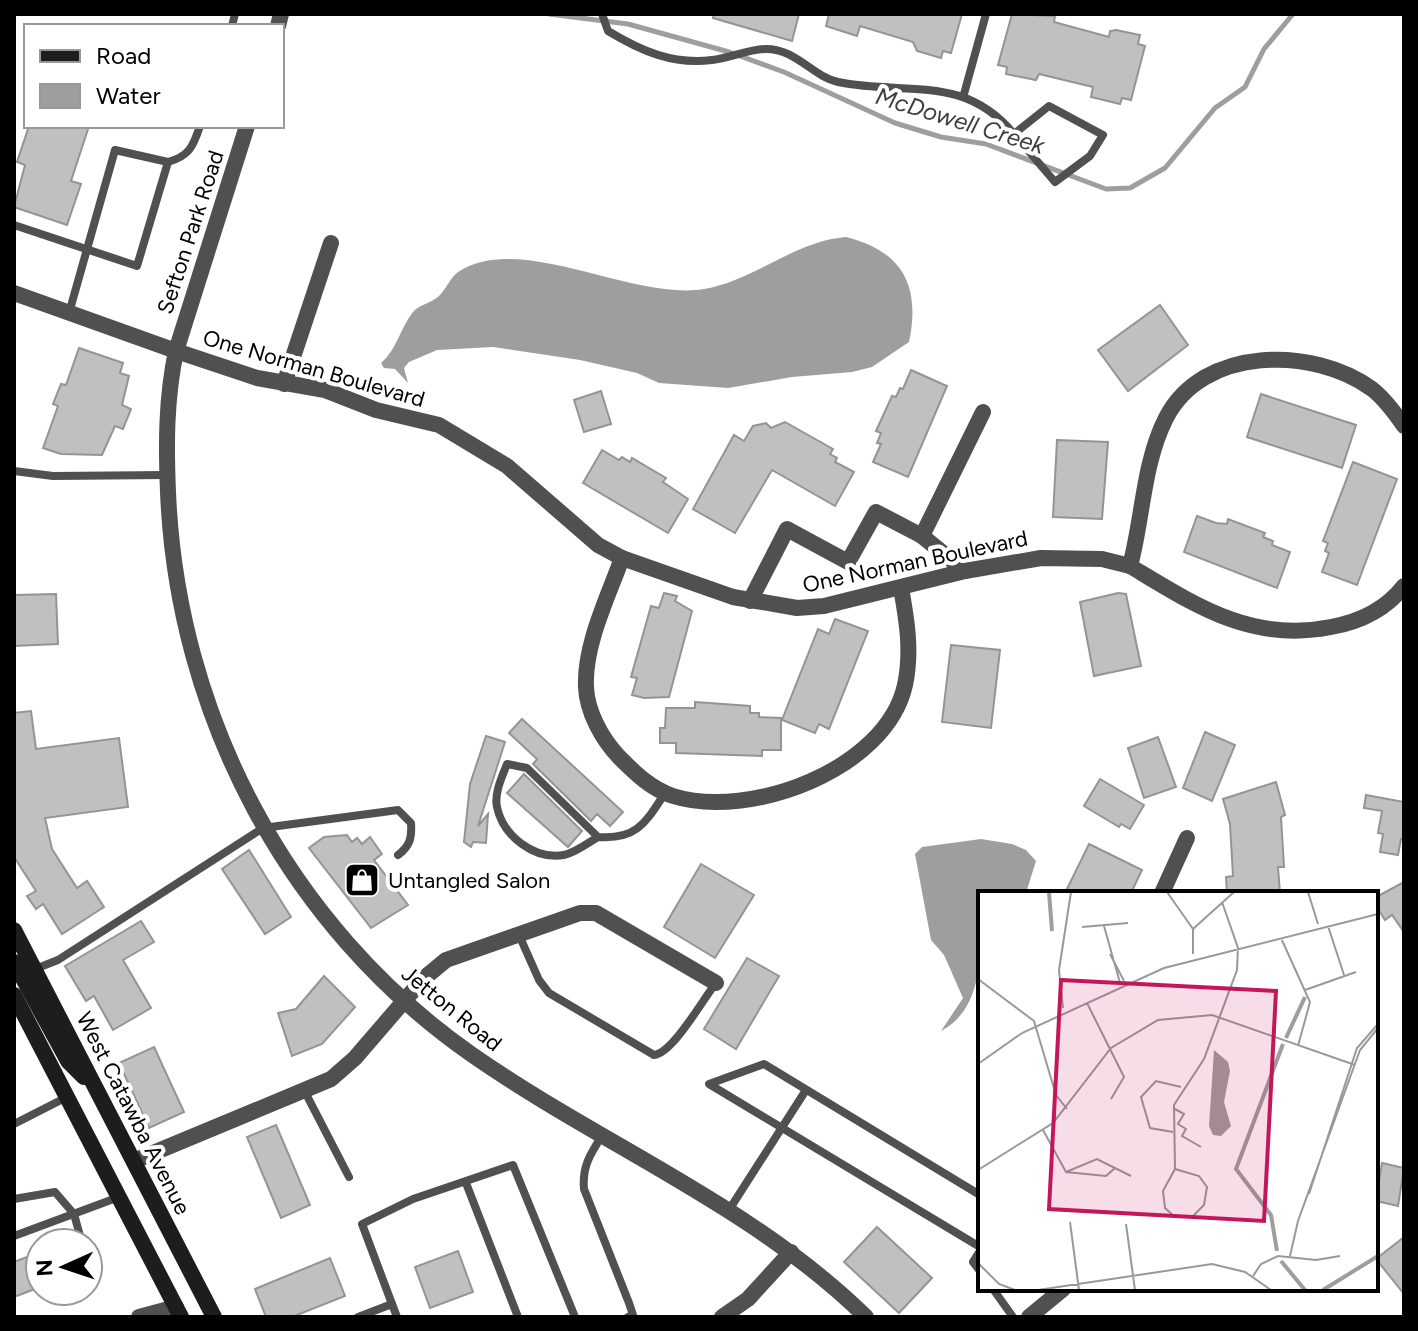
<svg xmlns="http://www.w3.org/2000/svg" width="1418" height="1331" font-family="Figtree,sans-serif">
  <rect width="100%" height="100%" fill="#fff"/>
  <!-- water -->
  <g fill="#9e9e9e">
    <path d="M846,237C902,251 921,285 909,342L872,367L852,372L792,377L728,388L659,383L637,373L580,360L493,347L437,350L409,362L404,368L408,383L395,369L384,368L381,363C396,351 401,327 413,312C420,304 432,303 439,296C446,289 450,278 458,272C520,231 632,301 704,289C755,280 795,241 846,237Z"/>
    <path d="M981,839L1012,844L1026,850L1036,861L1026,893H980C980,938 989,1006 941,1031L963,998L944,955L931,940L915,854L922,847Z"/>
  </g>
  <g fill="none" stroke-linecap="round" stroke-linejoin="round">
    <!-- stream -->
    <path stroke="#9e9e9e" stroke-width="5" d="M549,14L628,24L729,52L784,72L895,123L941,137L986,144L1106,189L1130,188L1165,168L1215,108L1245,87L1264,49L1293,14"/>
  </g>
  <!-- building -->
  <g fill="#c0c0c0" stroke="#949494" stroke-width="2">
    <path d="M714,14H799L792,41L713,18Z"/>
    <path d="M829,14H962L951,53L943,51L941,58L917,51L913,42L860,26L857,36L826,26Z"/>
    <path d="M1012,14L1055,16L1054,22L1109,37L1110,31L1116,30L1140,35L1138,44L1145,46L1131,100L1122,98L1120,104L1091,97L1093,87L1039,74L1036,80L1006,74L1007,67L998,65Z"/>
    <path d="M29,126H89L71,181L81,184L67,225L14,207L25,165L17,162Z"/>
    <path d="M1160,305L1188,345L1128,391L1098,350Z"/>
    <path d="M79,348L123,363L120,373L129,376L122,405L131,409L123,429L115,426L102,455L61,454L43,448L58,406L53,404L61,384L66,385Z"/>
    <path d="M911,370L947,386L908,477L873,462L881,444L877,443L881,433L876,431L892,396L896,397L900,388L903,389Z"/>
    <path d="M601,391L611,424L584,432L574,400Z"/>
    <path d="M1261,394L1356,425L1342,468L1247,437Z"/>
    <path d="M785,422L833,449L830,454L837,458L835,462L854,472L835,506L772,470L735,533L693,509L734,435L744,441L753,426L766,423L771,428Z"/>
    <path d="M1057,440L1108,442L1102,519L1053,517Z"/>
    <path d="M602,450L619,460L622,457L630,462L632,458L666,478L663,482L688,499L668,533L583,483Z"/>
    <path d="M1353,462L1397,479L1357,585L1322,572L1329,553L1325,551L1328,543L1323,541Z"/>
    <path d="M1197,516L1216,523L1227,524L1228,519L1241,524L1265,533L1263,537L1273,541L1272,545L1290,552L1277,588L1184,552Z"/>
    <path d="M664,593L677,596L675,601L692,611L669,697L644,698L632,695L637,678L631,677L651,606L659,608Z"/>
    <path d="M1118,593L1126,594L1141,666L1094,676L1080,602Z"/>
    <path d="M56,594L58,644L14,646V595Z"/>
    <path d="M835,619L868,631L829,729L819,724L815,733L782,720L818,629L829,634Z"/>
    <path d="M951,645L1000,650L991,728L942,722Z"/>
    <path d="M695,702L750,706V713H759V717L781,718V750H762V756L676,753V743H660V728H665L666,708H695Z"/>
    <path d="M31,711L36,749L119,738L128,807L45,818L52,849L77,888L87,881L104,907L62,934L43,904L36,909L27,896L36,891L14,857V713Z"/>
    <path d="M522,719L623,812L610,826L597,814L591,821L533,764L537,759L509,733Z"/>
    <path d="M1205,732L1235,745L1212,801L1183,788Z"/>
    <path d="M486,736L505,742L478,826L488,814L486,843L473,842L471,847L464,842L470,784Z"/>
    <path d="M1158,737L1176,787L1144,798L1128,748Z"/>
    <path d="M524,774L582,831L568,847L507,793Z"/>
    <path d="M1100,779L1144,805L1130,829L1121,824L1119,827L1084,806Z"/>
    <path d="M1276,782L1285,815L1281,817L1284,867H1278L1280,893H1227L1226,877L1233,876L1230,824L1223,799Z"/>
    <path d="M1366,795L1404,802V839H1401L1398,855L1380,852L1383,834L1378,833L1382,811L1364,808Z"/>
    <path d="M347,835L352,842L357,838L362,844L370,837L382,854L374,860L408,905L371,928L309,848L324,837Z"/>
    <path d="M1089,844L1142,870L1131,893H1065Z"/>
    <path d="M249,850L291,917L265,934L222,869Z"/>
    <path d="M701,864L754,895L715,958L664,927Z"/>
    <path d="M1404,882V932L1392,915L1385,920L1376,906L1380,895Z"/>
    <path d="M141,921L154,942L123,960L151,1008L113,1030L94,996L86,1001L65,966Z"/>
    <path d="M747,958L779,976L736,1049L704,1029Z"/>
    <path d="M324,976L355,1007L322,1044L292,1056L278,1013L296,1009Z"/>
    <path d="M154,1047L184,1112L149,1128L119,1063Z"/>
    <path d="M276,1125L310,1205L281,1218L247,1137Z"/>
    <path d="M1382,1163L1404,1168L1398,1206L1376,1201Z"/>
    <path d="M877,1227L932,1278L899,1313L844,1262Z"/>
    <path d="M1404,1237V1294L1376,1259Z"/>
    <path d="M458,1251L473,1292L430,1308L415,1267Z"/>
    <path d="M40,1252V1287L14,1297V1262Z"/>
    <path d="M330,1258L345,1296L292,1317H266L255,1289Z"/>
  </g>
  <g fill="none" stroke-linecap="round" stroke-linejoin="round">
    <!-- service -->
    <g stroke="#505050" stroke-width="8">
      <path d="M602,14L608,31C641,51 673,65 712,60C730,58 749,49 766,49C796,49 812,76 838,82C906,96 963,73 1014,134L1055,182L1090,156L1103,135L1049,106L1014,134"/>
      <path d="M232,26L235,14"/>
      <path d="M964,94L986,14"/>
      <path d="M168,162C189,156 193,147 200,126"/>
      <path d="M14,225L137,266L168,162L115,150L69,313"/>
      <path d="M14,471L53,476L167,475"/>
      <path d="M598,837C588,843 575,853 564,855C534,860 503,836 497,807C494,793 502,777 507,764L527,768L598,837C637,840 646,822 665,793"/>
      <path d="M519,935L539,980L549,993L654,1055C673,1053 703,999 716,983"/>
      <path d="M35,969L58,960L263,828L398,810L411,823C412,838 410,846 398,855"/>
      <path d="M304,1090L349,1177"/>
      <path d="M14,1124L67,1097"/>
      <path d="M602,1136C590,1154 582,1167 584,1189L629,1303L633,1315L628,1317"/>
      <path d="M466,1183L518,1317"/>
      <path d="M980,1195L764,1064L709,1084L980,1247"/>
      <path d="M14,1199L55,1192L74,1214L82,1243"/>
      <path d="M729,1210L806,1090"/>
      <path d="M14,1236L119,1197"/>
      <path d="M980,1251L973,1262L980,1271"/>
      <path d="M993,1289L1013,1317"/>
      <path d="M392,1304L397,1317"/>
      <path d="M358,1317L392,1304L362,1224L413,1199L513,1165L575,1317"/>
    </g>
    <!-- minor -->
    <g stroke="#505050" stroke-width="16">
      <path d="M176,351L257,378L325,390L376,410L439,425L507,466L598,545L622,558L733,597L797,608L824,606L965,571L1041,558L1102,559L1130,566"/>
      <path d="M284,384L331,243"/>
      <path d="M1404,426C1395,413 1385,399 1372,389C1313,346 1203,346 1166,418C1143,463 1143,518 1130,566C1195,605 1251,643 1331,627C1359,622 1386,609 1404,586"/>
      <path d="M922,536L965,571"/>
      <path d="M622,558C608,597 584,645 586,687C587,712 602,739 619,757C635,773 651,789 673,796C749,820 886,770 905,685C912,652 907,621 901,588"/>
      <path d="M750,601L787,529L848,562L876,512L922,536L983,412"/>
      <path d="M1162,893L1187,838"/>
      <path d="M134,1161L331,1079L355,1058L423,979L446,960L580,913H596L716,983"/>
      <path d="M139,1317L176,1307"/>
      <path d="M722,1317L748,1299L791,1252"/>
      <path d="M1029,1317L1063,1289"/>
    </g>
    <!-- tertiary -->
    <g stroke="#505050" stroke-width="16">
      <path d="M278,26L281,14"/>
      <path d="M247,126L176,351C166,399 166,444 168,492C177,715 288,926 471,1054C601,1145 752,1205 866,1317"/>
      <path d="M14,293L176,351"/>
    </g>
    <!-- secondary -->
    <g stroke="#1d1d1d" stroke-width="16">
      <path d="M14,930L214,1317"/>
      <path d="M14,962L68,1061L84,1077"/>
      <path d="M14,995L181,1317"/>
    </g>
  </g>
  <!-- icons -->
  <defs>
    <g id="shop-square" transform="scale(1.8)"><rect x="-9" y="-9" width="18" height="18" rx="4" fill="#000" stroke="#fff"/><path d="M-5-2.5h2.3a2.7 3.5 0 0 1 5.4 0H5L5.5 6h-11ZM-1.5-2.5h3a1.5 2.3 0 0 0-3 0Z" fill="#fff"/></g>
  </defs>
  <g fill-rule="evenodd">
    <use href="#shop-square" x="362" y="880"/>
  </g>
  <g text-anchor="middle" stroke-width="8" stroke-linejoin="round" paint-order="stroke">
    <!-- street labels -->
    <g font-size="22" fill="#000" stroke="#fff">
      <text transform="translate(190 232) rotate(-72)" y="8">Sefton Park Road</text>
      <text transform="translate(314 368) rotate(16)" y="8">One Norman Boulevard</text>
      <text transform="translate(915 561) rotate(-12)" y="8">One Norman Boulevard</text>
      <text transform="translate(452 1008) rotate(39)" y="8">Jetton Road</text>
      <text transform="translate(134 1113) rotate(63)" y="8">West Catawba Avenue</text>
    </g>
    <!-- poi labels -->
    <g font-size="22" fill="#000" stroke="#fff" text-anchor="start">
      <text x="388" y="888">Untangled Salon</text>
    </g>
    <!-- water labels -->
    <g font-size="24" font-style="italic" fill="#3f3f3f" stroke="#fff">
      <text transform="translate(960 121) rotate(17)" y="8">McDowell Creek</text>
    </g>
  </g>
  <!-- overview -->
  <g transform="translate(978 891)">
    <rect width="400" height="400" fill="#fff"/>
    <path d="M236,159L250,171L252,180L246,211L253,235L243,245L235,244L231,235Z" fill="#9e9e9e"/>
    <path fill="none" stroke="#9e9e9e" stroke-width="4" d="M71,1L74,40M308,147L327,106M299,360L293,324L258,278L305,153M303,370L327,399M345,399L400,365"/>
    <path fill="none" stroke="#999" stroke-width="2" d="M189,1L215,38M330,1L340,33M126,35L142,92M350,35L366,84M104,36L150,32M303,47L332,111L320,155M132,63L146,90M215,63V38L256,1M0,88L56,130L78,204L89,218M327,99L378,81M109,112L146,186L133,208M85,117L81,79L93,1M0,173L44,142L186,77L400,23M195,217L206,223L200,233L208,238L204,245L223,256M65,239L88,281L119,268L153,285M195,241L172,237L163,206L178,190L203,196M197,278L196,214L226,168L259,79L260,57L244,11M197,278L221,285L229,296L226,314L214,326H197L187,317L185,300ZM0,279L75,232L133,157L180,129L234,124L377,174M88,281L128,285L137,277M331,303L379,157L400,133M92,331L101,399M148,333L157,399M312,365L320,330L382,159L400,137M0,372L21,393L37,399M275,385L283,373L300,365L338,369L362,365M60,399L234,373L267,381L293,399"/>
    <path fill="#c2185b" fill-opacity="0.15" stroke="#c2185b" stroke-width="4" d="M83,89L298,100L286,330L71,318Z"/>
    <rect width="400" height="400" fill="none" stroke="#000" stroke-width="4"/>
  </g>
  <!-- border -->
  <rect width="1418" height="1331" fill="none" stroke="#000000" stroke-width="32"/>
  <!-- legend -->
  <rect x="24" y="24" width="260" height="104" fill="#ffffff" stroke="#999999" stroke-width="2"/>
  <rect x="40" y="50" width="40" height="12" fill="#1d1d1d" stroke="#999999" stroke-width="2"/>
  <text x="96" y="64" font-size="24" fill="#000000">Road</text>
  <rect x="40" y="84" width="40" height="24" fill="#9e9e9e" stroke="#999999" stroke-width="2"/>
  <text x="96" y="104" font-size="24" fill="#000000">Water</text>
  <!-- north arrow -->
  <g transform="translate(64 1267) rotate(267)"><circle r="38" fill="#ffffff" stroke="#999999" stroke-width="2"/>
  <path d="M0-6L14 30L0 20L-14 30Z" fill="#000000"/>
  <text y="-12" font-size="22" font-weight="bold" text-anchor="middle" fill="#000000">N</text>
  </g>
</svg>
